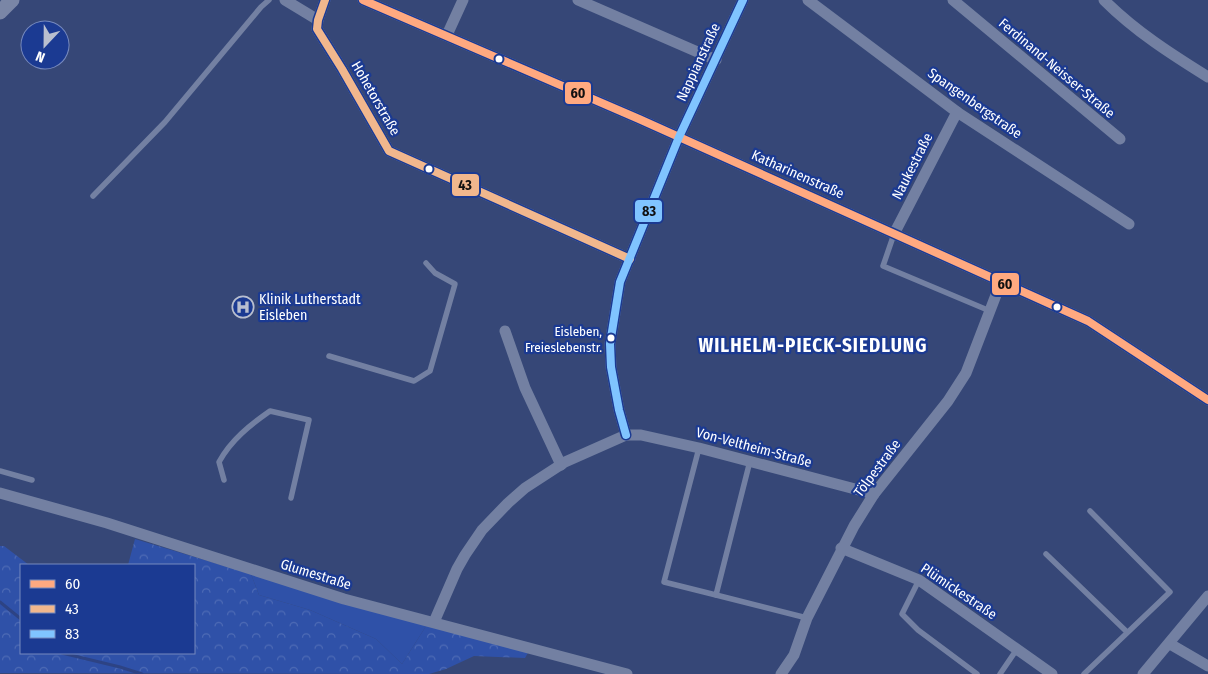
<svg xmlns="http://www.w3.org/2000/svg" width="1208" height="674" font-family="'Fira Sans Condensed',sans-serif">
  <defs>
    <pattern id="forest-crowns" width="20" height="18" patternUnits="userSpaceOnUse" patternTransform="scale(1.25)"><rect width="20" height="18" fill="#2f51a8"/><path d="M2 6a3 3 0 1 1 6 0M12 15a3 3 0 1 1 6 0" fill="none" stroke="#4e6bb5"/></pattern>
  </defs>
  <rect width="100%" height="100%" fill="#364777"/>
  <!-- grass -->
  <path fill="#2f51a8" d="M251,574L428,623L402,664L376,639L310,610L259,595Z"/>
  <!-- forest -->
  <path fill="url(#forest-crowns)" d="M135,539L251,574L259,595L310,610L376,639L402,664L428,623L529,651L525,658L474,656L446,669L429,674L0,673V546H4L29,565H21V653H194V565H128Z"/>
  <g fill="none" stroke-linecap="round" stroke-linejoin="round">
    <!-- stream -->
    <g stroke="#2d4384" stroke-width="3">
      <path d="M0,602L21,619"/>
      <path d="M62,653L120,667L142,674"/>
    </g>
    <!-- lane -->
    <g stroke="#7380a2" stroke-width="5.5">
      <path d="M93,196L165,122L261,7L269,0"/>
      <path d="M894,234L883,266L990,311"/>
      <path d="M329,356L414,381L430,371L455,284L435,273L426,263"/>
      <path d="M699,448L664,582L716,595L750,461"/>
      <path d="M0,471L32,480"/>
      <path d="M224,480L219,462C231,440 250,425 270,411L309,420L291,498"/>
      <path d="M1046,554L1127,632"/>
      <path d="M919,580L902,614L918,630L977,674"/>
      <path d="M716,595L807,618"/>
      <path d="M1000,674L1017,649"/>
      <path d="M1084,674L1170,592L1090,511"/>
    </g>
    <!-- street -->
    <g stroke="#7380a2" stroke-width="11">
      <path d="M285,0L318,20"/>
      <path d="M325,0L318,20L317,29L342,69L389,151L630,259"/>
      <path d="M363,0L639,119L1088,321L1208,400"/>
      <path d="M578,0L716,60"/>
      <path d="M808,0L957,112L1129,224"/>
      <path d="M953,0L1120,139"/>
      <path d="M1104,0C1135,31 1171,54 1208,77"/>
      <path d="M447,35L463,0"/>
      <path d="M894,234L957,112"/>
      <path d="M505,331L525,388L561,465"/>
      <path d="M626,435L619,410L611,367L610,344L620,282L679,137L743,0"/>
      <path d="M0,493L107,523L344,599L627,674"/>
      <path d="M841,548L919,580L1052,674"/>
      <path d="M434,622L457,569L465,555L482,530L508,503L525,488L565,462L626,435H641L699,448L874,494"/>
      <path d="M1170,644L1208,666"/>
      <path d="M781,674L794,655L807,618L854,526L874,494L948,401L966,373L1001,282"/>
      <path d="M1143,674L1208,596"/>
    </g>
    <!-- secondary -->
    <path stroke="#7a86a6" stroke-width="15" d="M0,12L12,0"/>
    <!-- bus-1 casing -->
    <g stroke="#1b3a92" stroke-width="11">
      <path id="bus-1" d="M363,0L639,119L1088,321L1208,400"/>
    </g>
    <!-- bus-2 casing -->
    <g stroke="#1b3a92" stroke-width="11">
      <path id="bus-2" d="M325,0L318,20L317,29L342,69L389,151L630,259"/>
    </g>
    <!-- bus-3 casing -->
    <g stroke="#1b3a92" stroke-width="11">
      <path id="bus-3" d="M626,435L619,410L611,367L610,344L620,282L679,137L743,0"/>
    </g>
    <!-- bus-1 -->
    <use href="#bus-1" stroke="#ffa980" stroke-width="8"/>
    <!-- bus-2 -->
    <use href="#bus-2" stroke="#f1b78d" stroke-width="8"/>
    <!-- bus-3 -->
    <use href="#bus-3" stroke="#80c4ff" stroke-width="8"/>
  </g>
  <!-- icons -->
  <defs>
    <g id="hospital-ring" transform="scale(1.125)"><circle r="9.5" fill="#1b3a92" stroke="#b9bfcf" stroke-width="1.5"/><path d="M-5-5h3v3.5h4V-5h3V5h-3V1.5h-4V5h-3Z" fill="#b9bfcf"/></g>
  </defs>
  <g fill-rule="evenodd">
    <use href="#hospital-ring" x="243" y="307"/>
  </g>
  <!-- markers -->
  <g fill="#fff" stroke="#1b3a92" stroke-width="2">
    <circle cx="499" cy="59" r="4.5"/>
    <circle cx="429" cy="169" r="4.5"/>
    <circle cx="1057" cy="307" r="4.5"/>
    <circle cx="611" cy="338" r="4.5"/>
  </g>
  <g text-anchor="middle" stroke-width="4.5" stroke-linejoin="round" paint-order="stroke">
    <!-- bus labels -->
    <g font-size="13" fill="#fff" stroke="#1b3a92" text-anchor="end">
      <text x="602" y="336">Eisleben,<tspan x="602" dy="16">Freieslebenstr.</tspan></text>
    </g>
    <!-- street labels -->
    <g font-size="14" fill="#fff" stroke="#1b3a92">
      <text transform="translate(698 62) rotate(-65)" y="5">Nappianstraße</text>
      <text transform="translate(1057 68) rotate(40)" y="5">Ferdinand-Neisser-Straße</text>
      <text transform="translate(376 98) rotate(60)" y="5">Hohetorstraße</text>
      <text transform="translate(975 103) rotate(35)" y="5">Spangenbergstraße</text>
      <text transform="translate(912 166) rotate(-63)" y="5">Naukestraße</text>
      <text transform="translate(798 174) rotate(24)" y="5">Katharinenstraße</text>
      <text transform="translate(754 447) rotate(15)" y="5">Von-Veltheim-Straße</text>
      <text transform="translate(877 468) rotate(-53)" y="5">Tölpestraße</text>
      <text transform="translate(316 574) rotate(17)" y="5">Glumestraße</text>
      <text transform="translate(959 591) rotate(34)" y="5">Plümickestraße</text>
    </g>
    <!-- poi labels -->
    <g font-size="14" fill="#fff" stroke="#1b3a92" text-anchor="start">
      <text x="259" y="304">Klinik Lutherstadt<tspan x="259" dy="16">Eisleben</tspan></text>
    </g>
    <!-- district labels -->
    <g font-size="19" font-weight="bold" letter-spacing="1" fill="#fff" stroke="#1b3a92">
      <text x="813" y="352">WILHELM-PIECK-SIEDLUNG</text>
    </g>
  </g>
  <g stroke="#1b3a92" stroke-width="2">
    <rect x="564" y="81" width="28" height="24" rx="5" fill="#ffa980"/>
    <rect x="451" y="173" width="29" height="24" rx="5" fill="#f1b78d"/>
    <rect x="634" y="199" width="29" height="24" rx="5" fill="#80c4ff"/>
    <rect x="991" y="272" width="29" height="24" rx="5" fill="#ffa980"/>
  </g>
  <g font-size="14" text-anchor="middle" font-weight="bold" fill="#111">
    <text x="578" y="98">60</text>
    <text x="465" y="190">43</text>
    <text x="649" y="216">83</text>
    <text x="1005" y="289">60</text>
  </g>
  <!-- legend -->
  <rect x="20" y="564" width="175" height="90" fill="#1b3a92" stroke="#7689be"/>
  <rect x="30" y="580" width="25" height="8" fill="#ffa980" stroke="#7689be"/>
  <text x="65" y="589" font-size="15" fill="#ffffff">60</text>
  <rect x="30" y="605" width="25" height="8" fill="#f1b78d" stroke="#7689be"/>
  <text x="65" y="614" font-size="15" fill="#ffffff">43</text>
  <rect x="30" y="630" width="25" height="8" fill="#80c4ff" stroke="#7689be"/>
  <text x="65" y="639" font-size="15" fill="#ffffff">83</text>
  <!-- north arrow -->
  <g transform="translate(45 45) rotate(202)"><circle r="24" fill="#1b3a92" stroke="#7689be"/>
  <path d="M0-4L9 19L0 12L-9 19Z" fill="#b9bfcf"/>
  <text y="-8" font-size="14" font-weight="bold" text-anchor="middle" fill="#ffffff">N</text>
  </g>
</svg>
